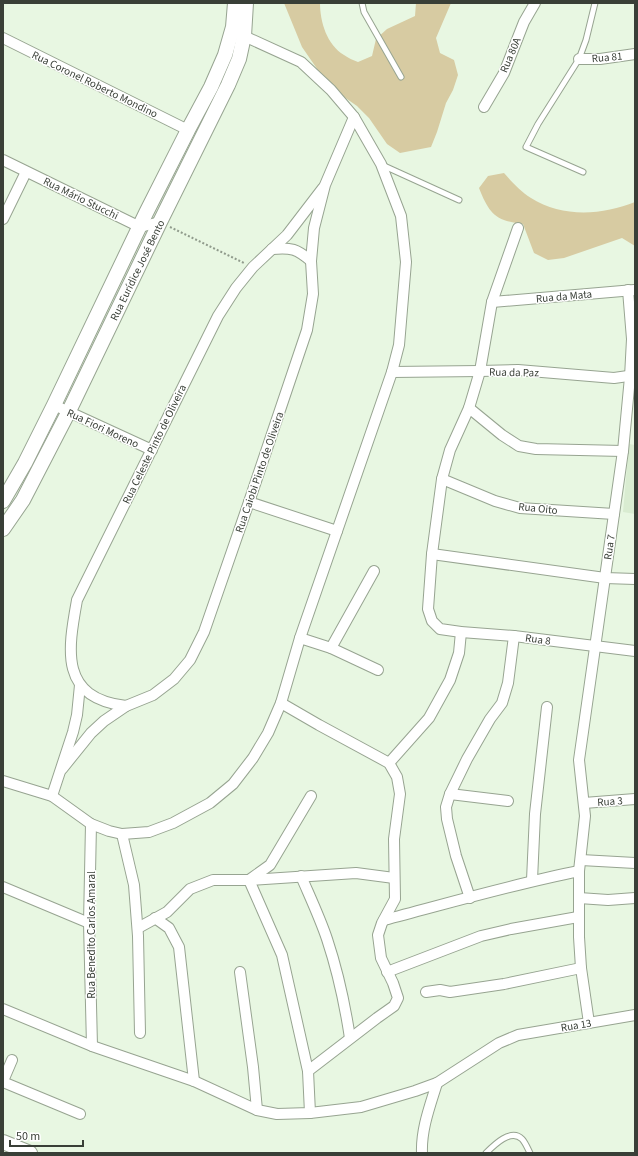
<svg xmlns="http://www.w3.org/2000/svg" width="638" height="1156" font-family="'Source Sans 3',sans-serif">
  <rect width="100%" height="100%" fill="#e8f7e2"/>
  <!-- built -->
  <path fill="#d9ecd1" d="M629,444L635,445V514L623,512Z"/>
  <!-- green -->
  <g fill="#d7cba2">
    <path d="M284,3H320C320,22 327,45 344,55C348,58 353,60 358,62L372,56L376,39L387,29L415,16L416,3H451L436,38L440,53L454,60L458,75L453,90L446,103L437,132L431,147L400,153L387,144L369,118L357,106L334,90L322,76L302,47Z"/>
    <path d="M504,173C512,182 521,192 531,198C562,218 603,215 635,202V246L622,238L564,258L548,260L534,253L523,224C495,221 489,213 479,188L488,176Z"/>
  </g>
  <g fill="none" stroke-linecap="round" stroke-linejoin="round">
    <!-- lane casing -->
    <g stroke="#97a491" stroke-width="7">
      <g id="lane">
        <path d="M362,3L364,12L401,77"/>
        <path d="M382,165L459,200"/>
        <path d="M583,172L526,147L538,124L579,59L586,40L595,3"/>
        <path d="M486,1153C494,1145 511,1128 522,1139C525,1142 528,1149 530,1153"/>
      </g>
    </g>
    <!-- street casing -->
    <g stroke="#97a491" stroke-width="12">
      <g id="street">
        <path d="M3,38L188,130"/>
        <path d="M579,59H600L635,54"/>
        <path d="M484,107L504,73L524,22L535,3"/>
        <path d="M3,160L140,227L160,222"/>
        <path d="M3,219L26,172"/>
        <path d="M518,228L492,302L480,371L469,408L450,450L442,479L432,554L428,609L432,621L440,629L461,632L514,636L635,651"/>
        <path d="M272,249C291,247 297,249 311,261"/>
        <path d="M492,302L634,290"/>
        <path d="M392,372L480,371L518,370L614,378L635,375"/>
        <path d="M54,405L152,450"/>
        <path d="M469,408L502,435L519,446L536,449L623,451"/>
        <path d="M442,479L495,501L520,508L614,514"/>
        <path d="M249,502L337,531"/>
        <path d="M432,554L605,578L635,579"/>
        <path d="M300,638L331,648L378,670"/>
        <path d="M331,648L374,571"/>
        <path d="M281,703L319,725L389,763L397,777L400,794L394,839L395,899L382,923L378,935L381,958L393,983L398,998L394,1006L377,1018L308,1071L310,1113"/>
        <path d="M126,706C59,698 68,650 77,600L218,316L236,288L253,267L287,235L323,188"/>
        <path d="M389,763L429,718L450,680L459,653L461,632"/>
        <path d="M62,769L91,733L104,721L126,706L153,695L174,679L190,660L204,632L249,502L307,330L313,294L311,261L314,228L325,185L354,117"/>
        <path d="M3,781L52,796L91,824L109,831L122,834L149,832L173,823L210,803L233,784L253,758L268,733L281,703L300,638L392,372L399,345L406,262L401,216L381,164L354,117L331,90L301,62L244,36"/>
        <path d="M450,794L508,801"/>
        <path d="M52,796L73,732L77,715L80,685"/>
        <path d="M584,803L635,799"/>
        <path d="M91,824L89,923L92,1046"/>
        <path d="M122,834L134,885L138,936L140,1033"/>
        <path d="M581,860L635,863"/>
        <path d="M301,876C310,897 320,918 327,939C338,972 345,1005 350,1038"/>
        <path d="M532,880L535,814L547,707"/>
        <path d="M3,887L89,923"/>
        <path d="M470,898L456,856L447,819L446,807L450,794L467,759L490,719L502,703L508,683L514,636"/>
        <path d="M579,898L608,900L635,898"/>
        <path d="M155,918L169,928L179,947L194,1081"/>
        <path d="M384,920C449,903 514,884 579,871"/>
        <path d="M138,928L167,912L190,889L213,880H249L356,873L394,878"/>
        <path d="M240,972L253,1067L257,1110"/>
        <path d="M387,972L481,936L511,929L578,917"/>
        <path d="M426,992L440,990L450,992L504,984L581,968"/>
        <path d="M3,1009L92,1046L194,1081L257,1110L277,1114L310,1113L361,1107L415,1091L437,1083L499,1043L518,1035L635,1015"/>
        <path d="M589,1023L581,968L579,937V871L585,816L579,760L623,451L630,377L632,339L628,290"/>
        <path d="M308,1071L282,955L249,880L270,865L311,796"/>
        <path d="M3,1081L12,1060"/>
        <path d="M3,1082L80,1114"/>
        <path d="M422,1153C421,1129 430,1106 437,1083"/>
      </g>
    </g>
    <!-- secondary casing -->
    <g stroke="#97a491" stroke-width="16">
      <g id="secondary">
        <path d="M3,501L25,463L54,405L146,213L188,130L211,87L225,55L233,27L235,3"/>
        <path d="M3,529L23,500L69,411L160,222L228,85L239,59L244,36L246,3"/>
        <path d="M3,1142L30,1153"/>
      </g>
    </g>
    <!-- path -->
    <path stroke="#909b8c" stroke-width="2" stroke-dasharray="2 2" stroke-linecap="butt" d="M170,227L244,263"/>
    <!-- lane -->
    <use href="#lane" stroke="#fff" stroke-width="5"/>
    <!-- street -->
    <use href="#street" stroke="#fff" stroke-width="10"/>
    <!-- secondary -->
    <use href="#secondary" stroke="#fff" stroke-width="14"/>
  </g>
  <g text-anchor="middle" stroke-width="3" stroke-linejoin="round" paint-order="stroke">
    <!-- street labels -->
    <g font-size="11" fill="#393f37" stroke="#fff">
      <text transform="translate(510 55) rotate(-67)" y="4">Rua 80A</text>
      <text transform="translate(607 57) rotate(-5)" y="4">Rua 81</text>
      <text transform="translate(95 84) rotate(26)" y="4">Rua Coronel Roberto Mondino</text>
      <text transform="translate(81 198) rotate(26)" y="4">Rua Mário Stucchi</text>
      <text transform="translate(137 270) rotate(-64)" y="4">Rua Eurídice José Bento</text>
      <text transform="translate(564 296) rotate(-5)" y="4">Rua da Mata</text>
      <text transform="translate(514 372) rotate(1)" y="4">Rua da Paz</text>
      <text transform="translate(103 428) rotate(25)" y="4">Rua Fiori Moreno</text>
      <text transform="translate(154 444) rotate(-64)" y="4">Rua Celeste Pinto de Oliveira</text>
      <text transform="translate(259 472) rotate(-71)" y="4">Rua Caiobi Pinto de Oliveira</text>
      <text transform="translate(538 508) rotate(6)" y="4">Rua Oito</text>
      <text transform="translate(609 547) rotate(-81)" y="4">Rua 7</text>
      <text transform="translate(538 639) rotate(8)" y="4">Rua 8</text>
      <text transform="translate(610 801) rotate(-4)" y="4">Rua 3</text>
      <text transform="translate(91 935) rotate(-90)" y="4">Rua Benedito Carlos Amaral</text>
      <text transform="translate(576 1025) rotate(-10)" y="4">Rua 13</text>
    </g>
  </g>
  <!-- border -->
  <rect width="638" height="1156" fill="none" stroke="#393f37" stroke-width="8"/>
  <!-- scale -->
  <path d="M10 1140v6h73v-6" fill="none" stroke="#393f37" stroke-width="2"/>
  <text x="16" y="1140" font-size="12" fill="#393f37" stroke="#ffffff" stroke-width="3" paint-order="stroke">50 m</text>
</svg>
